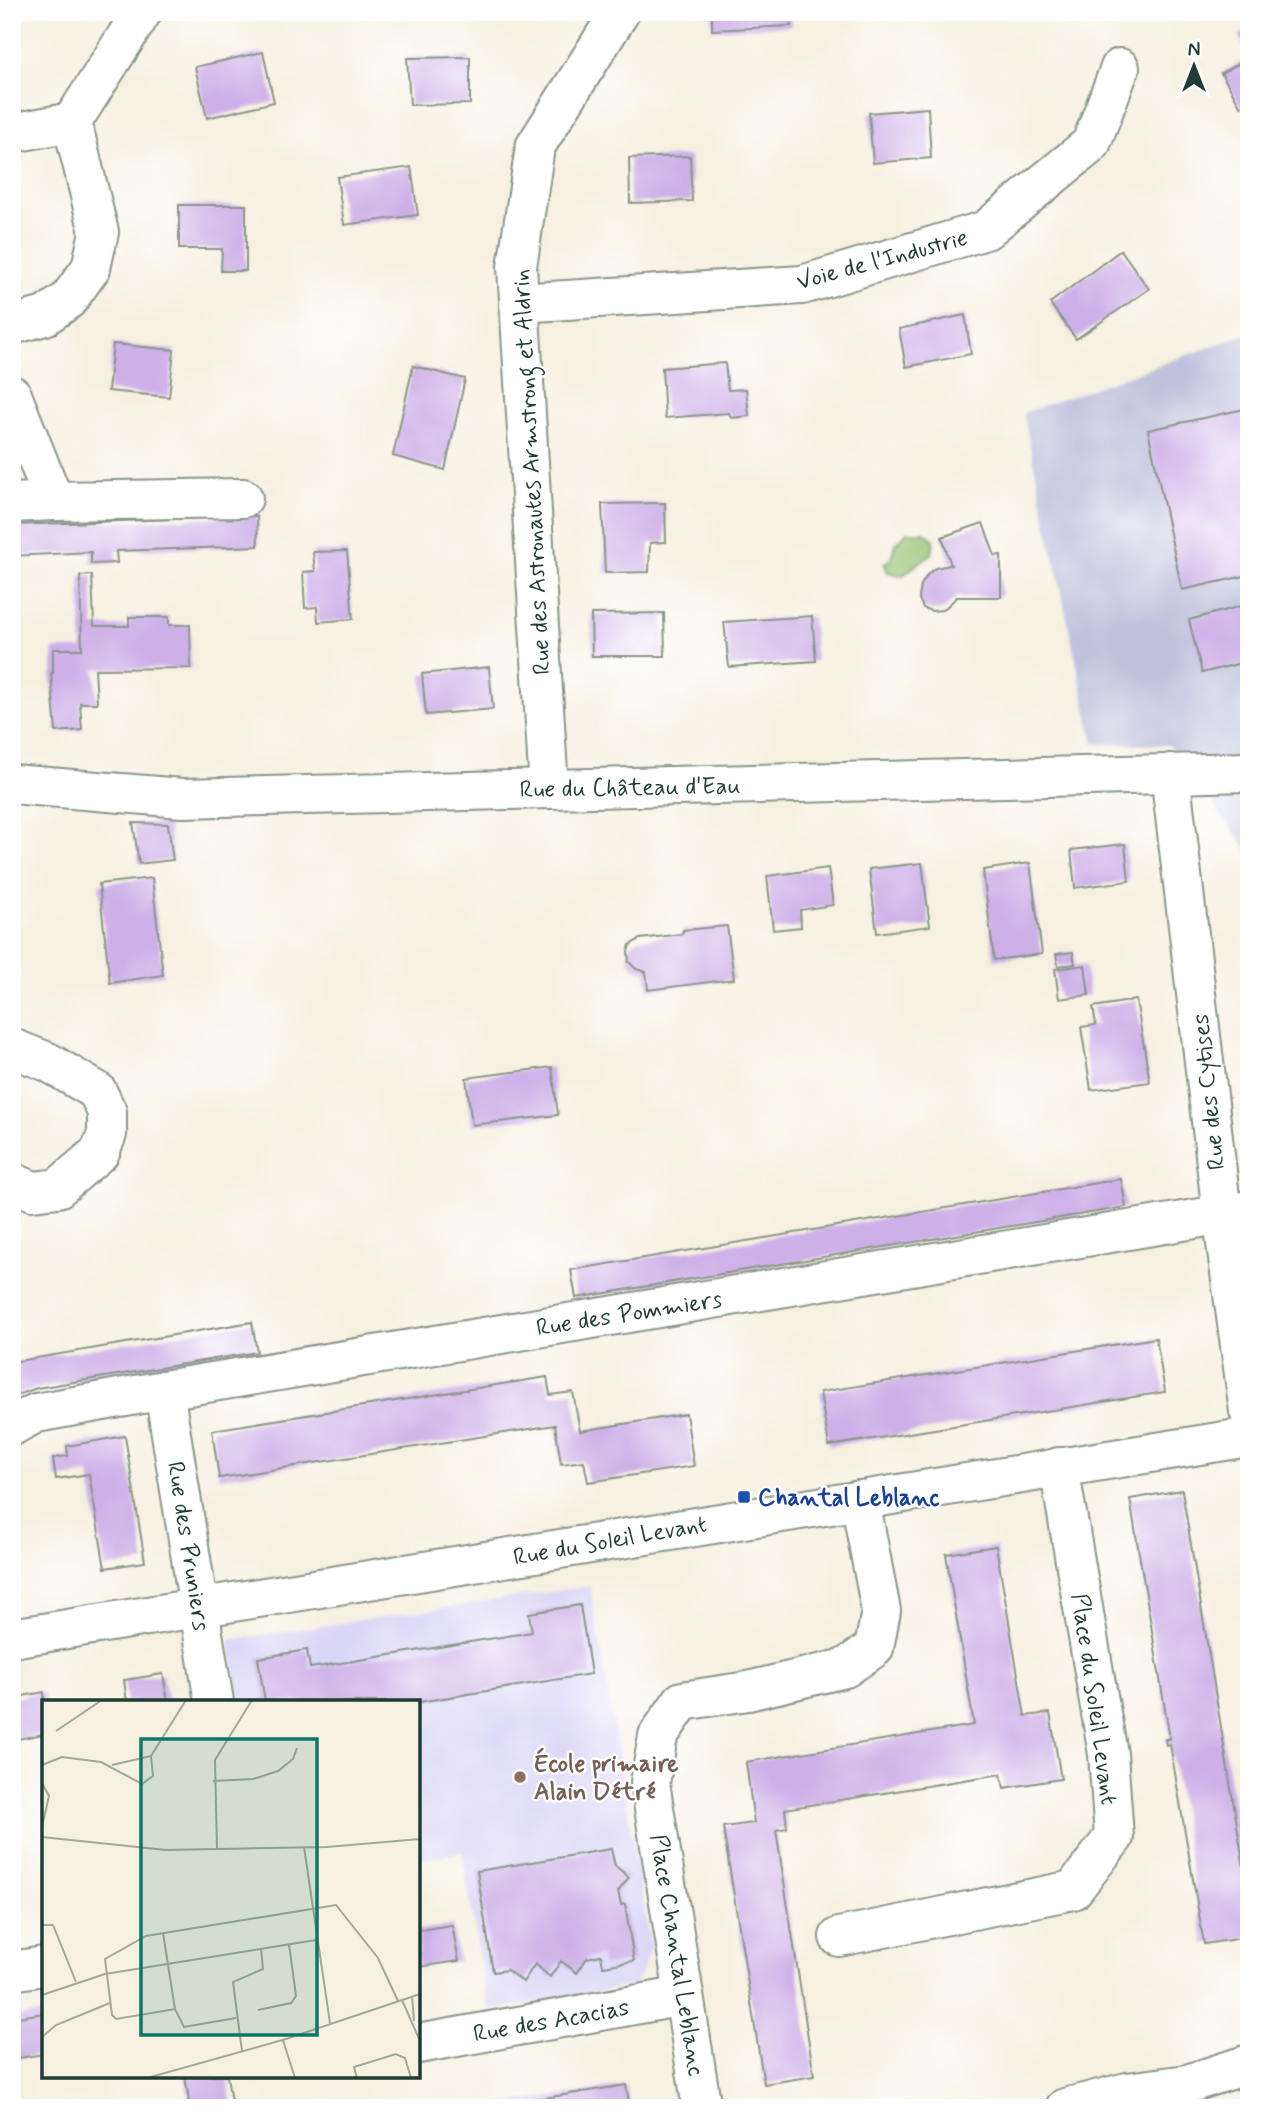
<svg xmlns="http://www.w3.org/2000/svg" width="1261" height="2120" font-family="Mynerve,sans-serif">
  <rect width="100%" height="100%" fill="#fff"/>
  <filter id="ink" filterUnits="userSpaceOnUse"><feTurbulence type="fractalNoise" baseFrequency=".0143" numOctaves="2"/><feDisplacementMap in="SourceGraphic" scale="14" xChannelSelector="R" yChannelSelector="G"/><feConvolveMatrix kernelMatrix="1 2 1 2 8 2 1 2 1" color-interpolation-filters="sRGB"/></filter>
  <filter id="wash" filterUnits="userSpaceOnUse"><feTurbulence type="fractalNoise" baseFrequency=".00686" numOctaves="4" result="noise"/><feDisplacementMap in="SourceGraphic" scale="28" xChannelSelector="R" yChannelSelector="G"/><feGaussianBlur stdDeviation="1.57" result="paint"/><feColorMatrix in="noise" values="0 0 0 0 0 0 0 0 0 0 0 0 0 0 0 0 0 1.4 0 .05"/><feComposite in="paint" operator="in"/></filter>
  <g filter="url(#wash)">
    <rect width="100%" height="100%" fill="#f6f0e0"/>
    <!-- built -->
    <path fill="#dad6f7" d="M590,1586L651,1948L635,1985L488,2011L462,1852L418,1860V1702H239L229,1640Z"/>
    <!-- industrial -->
    <path fill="#c0c2dd" d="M1249,333V852L1169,745L1094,744L1023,413Z"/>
    <!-- green -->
    <path fill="#97c573" stroke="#5b8154" stroke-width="2" d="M907,532H924L934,540L932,553L902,576L888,572L884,563L890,560L895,545Z"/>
    <g id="blocks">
      <!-- building -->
      <g fill="#ceb0e8">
        <path d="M712,12H791V26L712,30Z"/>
        <path d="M1249,29V55L1238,35Z"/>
        <path d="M263,52L274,102L207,118L195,67Z"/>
        <path d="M470,57V104L410,105L407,58Z"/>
        <path d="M1249,58V103L1241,107L1221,73Z"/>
        <path d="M928,108L931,158L873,163L869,113Z"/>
        <path d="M690,156L692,201L630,203L629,158Z"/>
        <path d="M411,167L418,215L344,225L337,177Z"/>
        <path d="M179,205H246V271H221L222,249H179Z"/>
        <path d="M1121,250L1149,289L1076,339L1050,303Z"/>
        <path d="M965,315L971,354L906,367L899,329Z"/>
        <path d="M113,344L174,350L169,397L108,391Z"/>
        <path d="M725,363L728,390L746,389L749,416L731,418L729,413L665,418L662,368Z"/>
        <path d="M413,366L465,379L445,470L393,456Z"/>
        <path d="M1249,408V575L1182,590L1148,430Z"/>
        <path d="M665,503L666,542L650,543L649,572L605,573L602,504Z"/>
        <path d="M257,516L258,546L116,551L117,563L91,564V552L12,556V525Z"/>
        <path d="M983,523L995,556L1001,555V597H957L943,610L932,611L923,608L919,599L921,585L928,574L935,568L951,565L942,537Z"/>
        <path d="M347,551L353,619L318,622L317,607L305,608L303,572L315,571L313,552Z"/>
        <path d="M92,575L94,626H129V617H169V625H190L191,668L95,669L97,703H80L82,730L56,732L51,673H53V649H82L80,576Z"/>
        <path d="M1249,604V661L1202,673L1189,620Z"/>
        <path d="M664,613L665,656H592L591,614Z"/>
        <path d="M812,616L816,661L729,667L724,622Z"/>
        <path d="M489,667L493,709L426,715L422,674Z"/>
        <path d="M133,823L168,824L173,860L139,864Z"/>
        <path d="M1125,844L1129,881L1075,888L1071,850Z"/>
        <path d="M922,863L930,926L877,933L869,869Z"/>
        <path d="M1030,863L1042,954L994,960L983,870Z"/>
        <path d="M828,868L833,905L800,910L801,927L773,930L767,876Z"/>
        <path d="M152,878L163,975L110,983L99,884Z"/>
        <path d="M727,926L734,979L648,990L646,972L636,969L629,962L628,952L630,945L640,939L682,934L683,930Z"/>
        <path d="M1073,952L1075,964L1058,966L1056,954Z"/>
        <path d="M1085,965L1089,995L1059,999L1055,969Z"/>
        <path d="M1136,1000L1150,1082L1091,1090L1081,1027L1096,1025L1093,1007Z"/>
        <path d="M552,1067L558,1115L472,1125L466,1078Z"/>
        <path d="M1121,1179L1126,1207L576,1298L571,1270Z"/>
        <path d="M252,1322L257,1352L37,1388L12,1397V1362Z"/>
        <path d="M1156,1338L1165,1392L829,1446L820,1392Z"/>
        <path d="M547,1377L550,1395L573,1392L580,1431L686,1414L694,1466L588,1482L584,1461L561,1464L555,1425L219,1478L212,1430Z"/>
        <path d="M125,1436L145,1562L105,1568L89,1474L56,1479L53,1458L68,1456L67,1446Z"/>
        <path d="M1182,1490L1249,1898V1937L1204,1944L1170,1744L1166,1745L1165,1739H1170L1130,1499Z"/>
        <path d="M12,1510L17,1529L12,1530Z"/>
        <path d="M996,1546L1025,1716L1050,1713L1061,1779L1004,1788L1001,1774L785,1809L787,1828L776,1830L814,2076L764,2084L723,1827L754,1823L746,1762L974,1725L946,1554Z"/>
        <path d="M580,1605L591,1674L419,1702H265L258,1658L307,1650L310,1668L532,1632L529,1613Z"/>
        <path d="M163,1674L168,1702H127L124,1680Z"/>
        <path d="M44,1692V1734L12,1740V1698Z"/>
        <path d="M611,1849L615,1866L629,1877L618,1892L621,1905L625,1904L634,1961L603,1966L601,1955L587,1958L577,1973L561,1961L550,1977L535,1964L523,1982L507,1970L493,1972L477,1871Z"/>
        <path d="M452,1925L459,1961L418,1967V1930Z"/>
        <path d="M44,2013V2054L12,2059V2018Z"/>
        <path d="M185,2076H227L232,2108H190Z"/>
        <path d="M626,2085L630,2108H496V2106Z"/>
      </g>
    </g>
  </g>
  <g filter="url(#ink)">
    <use href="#blocks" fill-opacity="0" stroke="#8a968a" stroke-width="2"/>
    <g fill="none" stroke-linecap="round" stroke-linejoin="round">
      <!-- minor casing -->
      <g stroke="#8a968a" stroke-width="42">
        <g id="minor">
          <path d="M72,122L142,12"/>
          <path d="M12,133L72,122"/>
          <path d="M519,303L802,285L986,230L1091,144L1120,68"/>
          <path d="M12,325L45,316L68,300L91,268L99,232L72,122"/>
          <path d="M12,395L54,501L243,498"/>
          <path d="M12,503L54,501"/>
          <path d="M1170,773L1222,1214L1249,1411"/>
          <path d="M12,784L182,798L1249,772"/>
          <path d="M549,789L517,267L535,147L620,12"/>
          <path d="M12,1048L48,1062L97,1091L107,1112V1134L100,1152L58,1188L33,1191L12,1182"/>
          <path d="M164,1390L214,1702"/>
          <path d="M12,1426L36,1413L164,1390L1249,1210"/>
          <path d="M12,1638L1249,1437"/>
          <path d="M839,1937L1073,1890L1114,1837L1108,1754L1059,1467"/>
          <path d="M12,1971L44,1966"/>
          <path d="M418,2044L684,1996"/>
          <path d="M1165,2096L1187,2084L1249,2064"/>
          <path d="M702,2108L650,1783L658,1736L682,1701L748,1691L845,1668L874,1648L881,1611L860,1500"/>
          <path d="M1065,2108L1127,2092L1187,2084"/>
        </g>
      </g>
      <!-- minor -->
      <use href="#minor" stroke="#fff" stroke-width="38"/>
    </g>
  </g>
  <!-- markers -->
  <rect fill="#1a4fb4" stroke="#fff" stroke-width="2.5" x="737" y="1490" width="14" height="14" rx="3.5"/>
  <circle fill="#8d6e63" stroke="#fff" stroke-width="2.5" cx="520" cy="1777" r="7"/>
  <g text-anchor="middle" stroke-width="5" stroke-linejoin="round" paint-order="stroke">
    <!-- street labels -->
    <g font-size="24" fill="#1f3d34" stroke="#fff">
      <text transform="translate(882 259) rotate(-15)" y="8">Voie de l'Industrie</text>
      <text transform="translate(531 472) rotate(-93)" y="8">Rue des Astronautes Armstrong et Aldrin</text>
      <text transform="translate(630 787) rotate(-1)" y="8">Rue du Château d'Eau</text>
      <text transform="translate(1208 1092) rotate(-96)" y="8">Rue des Cytises</text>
      <text transform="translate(629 1313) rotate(-9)" y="8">Rue des Pommiers</text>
      <text transform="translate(610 1540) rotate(-10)" y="8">Rue du Soleil Levant</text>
      <text transform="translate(189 1546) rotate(81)" y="8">Rue des Pruniers</text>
      <text transform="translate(1095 1699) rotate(82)" y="8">Place du Soleil Levant</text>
      <text transform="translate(678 1955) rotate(81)" y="8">Place Chantal Leblanc</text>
      <text transform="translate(551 2020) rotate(-10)" y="8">Rue des Acacias</text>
    </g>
    <!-- transit labels -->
    <g font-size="24" font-weight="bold" fill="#164399" stroke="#fff" text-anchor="start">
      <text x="758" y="1505">Chantal Leblanc</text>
    </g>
    <!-- education labels -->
    <g font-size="24" font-weight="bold" fill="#785e54" stroke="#fff" text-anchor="start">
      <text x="534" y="1771">École primaire<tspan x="534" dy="28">Alain Détré</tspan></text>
    </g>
  </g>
  <!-- overview -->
  <g transform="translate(42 1700)">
    <rect width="378" height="378" fill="#f6f0e0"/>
    <path fill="none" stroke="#a0a89b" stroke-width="2" d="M14,31L60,0M109,56L144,0M0,65L20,57L59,62L100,84L111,76L109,56M70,65L109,56M171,81L211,79L236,71L251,59L255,48M0,83L7,96L0,127M0,137L124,150L285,147L378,139M262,147L288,323M175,149L173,60L210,0M0,225H11L34,282M121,233L133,309M0,295L63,274L274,240M370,296L372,321M360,300L378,341M216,310L249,303L254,296L247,244M194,318L142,327L133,309L74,319L70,315L63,259L104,236L294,205L336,258L356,301M0,337L14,325L68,303M241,340L253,378M200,351L191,282L221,269L219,249M105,378L244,339L378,294M315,378L312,367L354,354L363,358L369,378"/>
    <path fill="#0f766e" fill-opacity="0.15" stroke="#0f766e" stroke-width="3.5" d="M99,39H275V335H99Z"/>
    <rect width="378" height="378" fill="none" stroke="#1f3d34" stroke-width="3.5"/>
  </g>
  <!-- margin -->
  <rect width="1261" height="2120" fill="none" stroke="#fff" stroke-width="42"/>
  <!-- north arrow -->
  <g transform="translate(1194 66)" stroke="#ffffff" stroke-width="5" paint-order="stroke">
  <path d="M0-5L12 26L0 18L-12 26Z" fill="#1f3d34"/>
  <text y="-10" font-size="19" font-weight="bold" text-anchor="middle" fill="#1f3d34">N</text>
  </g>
</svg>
